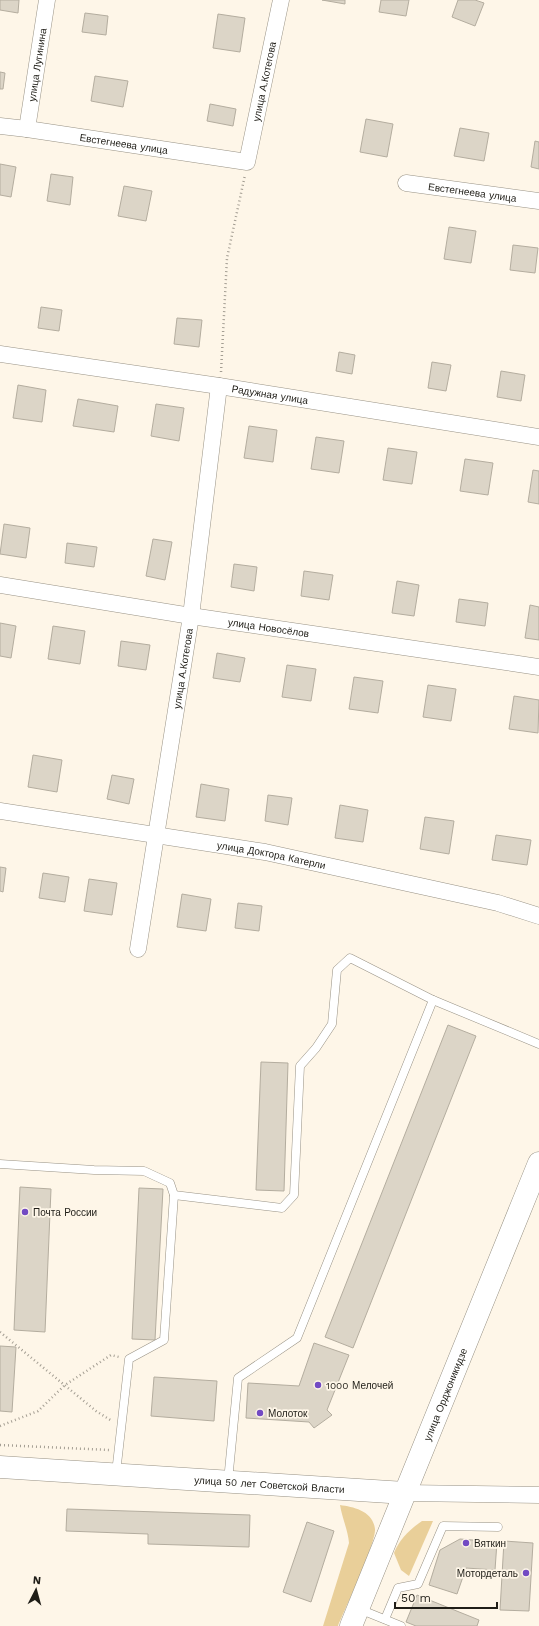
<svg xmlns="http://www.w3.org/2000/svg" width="539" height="1626" font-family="'Work Sans',sans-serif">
  <rect width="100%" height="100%" fill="#fef6e8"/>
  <!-- green -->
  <g fill="#e9cf99">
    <path d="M340,1505C354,1507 373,1511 375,1529C376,1543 345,1609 338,1626H323L349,1543C348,1530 342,1518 340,1505Z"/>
    <path d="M422,1521H433L409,1576L401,1570L394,1553C399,1540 410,1529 422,1521Z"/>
  </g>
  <!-- building -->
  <g fill="#dcd5c7" stroke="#b4ad9f">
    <path d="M0,0H19L18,13L0,10Z"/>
    <path d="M322,0H345V4Z"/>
    <path d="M381,0H409L406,16L379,12Z"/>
    <path d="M458,0H475L484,3L475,26L452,17Z"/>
    <path d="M85,13L108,16L106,35L82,32Z"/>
    <path d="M218,14L245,18L240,52L213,48Z"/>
    <path d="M0,72L5,73L3,89H0Z"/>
    <path d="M95,76L128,81L123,107L91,101Z"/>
    <path d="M210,104L236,109L233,126L207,121Z"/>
    <path d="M366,119L393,124L387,157L360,152Z"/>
    <path d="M460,128L489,133L484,161L454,156Z"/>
    <path d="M535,141L539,142V169L531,167Z"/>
    <path d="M0,164L16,167L11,197L0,195Z"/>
    <path d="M51,174L73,177L70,205L47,201Z"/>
    <path d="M124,186L152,191L146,221L118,216Z"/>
    <path d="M449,227L476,231L471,263L444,259Z"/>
    <path d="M513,245L538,248L535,273L510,270Z"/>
    <path d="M41,307L62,310L59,331L38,328Z"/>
    <path d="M177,318L202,320L199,347L174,344Z"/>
    <path d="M339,352L355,355L352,374L336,371Z"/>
    <path d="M432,362L451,365L446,391L428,388Z"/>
    <path d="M501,371L525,375L521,401L497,397Z"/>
    <path d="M18,385L46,390L42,422L13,418Z"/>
    <path d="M78,399L118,406L114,432L73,426Z"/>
    <path d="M156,404L184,408L179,441L151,436Z"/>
    <path d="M249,426L277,430L273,462L244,458Z"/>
    <path d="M316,437L344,441L339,473L311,469Z"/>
    <path d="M388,448L417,452L412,484L383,480Z"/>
    <path d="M465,459L493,463L488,495L460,491Z"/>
    <path d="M533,470L539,471V504L528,502Z"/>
    <path d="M4,524L30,528L26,558L0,554Z"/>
    <path d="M153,539L172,542L165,580L146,576Z"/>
    <path d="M67,543L97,547L94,567L65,563Z"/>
    <path d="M234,564L257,567L254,591L231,587Z"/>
    <path d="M304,571L333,575L329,600L301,596Z"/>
    <path d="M397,581L419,585L414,616L392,613Z"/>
    <path d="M459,599L488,603L485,626L456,622Z"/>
    <path d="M530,605L539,607V640L525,638Z"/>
    <path d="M0,623L16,626L11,658L0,656Z"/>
    <path d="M53,626L85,631L80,664L48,659Z"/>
    <path d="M121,641L150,645L146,670L118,666Z"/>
    <path d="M217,653L245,658L240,682L213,678Z"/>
    <path d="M287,665L316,669L311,701L282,697Z"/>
    <path d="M354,677L383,681L378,713L349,709Z"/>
    <path d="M428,685L456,689L451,721L423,717Z"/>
    <path d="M514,696L539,700L538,733L509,729Z"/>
    <path d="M33,755L62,760L57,792L28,787Z"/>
    <path d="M112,775L134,779L129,804L107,799Z"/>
    <path d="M201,784L229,789L225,821L196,817Z"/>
    <path d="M268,795L292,798L288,825L265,821Z"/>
    <path d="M340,805L368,810L363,842L335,838Z"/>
    <path d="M425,817L454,821L449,854L420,849Z"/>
    <path d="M496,835L531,840L527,865L492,860Z"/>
    <path d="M0,867L6,868L3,892L0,891Z"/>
    <path d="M43,873L69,877L65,902L39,898Z"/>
    <path d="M89,879L117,883L112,915L84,911Z"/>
    <path d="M182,894L211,899L206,931L177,927Z"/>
    <path d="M238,903L262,906L259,931L235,928Z"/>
    <path d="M448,1025L476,1036L353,1348L325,1337Z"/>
    <path d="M261,1062L288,1063L284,1191L256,1190Z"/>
    <path d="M20,1187L51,1189L45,1332L14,1330Z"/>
    <path d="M139,1188L163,1189L155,1340L132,1339Z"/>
    <path d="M314,1343L349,1355L327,1410L332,1415L314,1428L309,1422L246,1418L248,1383L299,1386Z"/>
    <path d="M0,1346L16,1347L12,1412L0,1411Z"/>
    <path d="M154,1377L217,1381L214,1421L151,1416Z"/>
    <path d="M67,1509L250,1515L249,1547L148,1544V1534L66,1531Z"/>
    <path d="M307,1522L334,1531L311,1602L283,1592Z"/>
    <path d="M460,1539L497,1542L495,1570L466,1568L457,1594L429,1585L440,1550Z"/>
    <path d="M504,1541L533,1543L529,1611L500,1610Z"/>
    <path d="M417,1595L479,1620L477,1626H416L406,1622Z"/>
  </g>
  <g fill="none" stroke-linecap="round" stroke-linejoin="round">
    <!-- lane casing -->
    <g stroke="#989285" stroke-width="9">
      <g id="lane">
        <path d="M0,1164L94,1170L144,1171L170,1183L174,1195L164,1340L129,1359L116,1473"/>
        <path d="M174,1195L282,1208L294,1195L300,1066L316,1048L332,1024L337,970L350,958L433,1000L539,1044"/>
        <path d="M228,1481L238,1378L297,1338L433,1000"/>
        <path d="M359,1609L401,1626"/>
        <path d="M385,1619L398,1588L418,1584L443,1526L498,1527"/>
      </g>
    </g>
    <!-- street casing -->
    <g stroke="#989285" stroke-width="17">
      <g id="street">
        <path id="s1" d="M0,126L27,129L247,162L281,0"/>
        <path id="s2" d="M27,129L47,0"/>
        <path id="s3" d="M406,183L539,201"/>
        <path id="s4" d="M0,354L219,386L539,437"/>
        <path id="s5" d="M0,585L191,616L539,667"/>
        <path id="s6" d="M0,811L265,852L498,903L539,916"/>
        <path id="s7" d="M138,949L191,616L219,386"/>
        <path d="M405,1493L539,1495"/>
      </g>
    </g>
    <!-- secondary casing -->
    <g stroke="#989285" stroke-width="23">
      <g id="secondary">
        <path id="s8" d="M0,1467L405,1493"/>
        <path id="s9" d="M351,1626L539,1163"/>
      </g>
    </g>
    <!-- path -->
    <g stroke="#a49e93" stroke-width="2.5" stroke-dasharray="1 3" stroke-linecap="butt">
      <path d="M221,372L227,258L245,175"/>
      <path d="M0,1332L96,1411L112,1421"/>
      <path d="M0,1426L38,1411L65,1385L111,1355L119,1357"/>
      <path d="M0,1445L110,1450"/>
    </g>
    <!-- lane -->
    <use href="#lane" stroke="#fff" stroke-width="8"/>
    <!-- street -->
    <use href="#street" stroke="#fff" stroke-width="16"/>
    <!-- secondary -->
    <use href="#secondary" stroke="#fff" stroke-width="22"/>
  </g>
  <!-- markers -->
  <g fill="#724ac3" stroke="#fef6e8" stroke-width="1.5">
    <circle cx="25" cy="1212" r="4"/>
    <circle cx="318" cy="1385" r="4"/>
    <circle cx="260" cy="1413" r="4"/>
    <circle cx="466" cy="1543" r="4"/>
    <circle cx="526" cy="1573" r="4"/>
  </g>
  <g text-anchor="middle" stroke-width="3.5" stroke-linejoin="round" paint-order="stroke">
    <!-- street labels -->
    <g font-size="10" fill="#1f1d17" stroke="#fef6e8">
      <text dy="4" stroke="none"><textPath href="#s2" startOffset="65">улица Лугинина</textPath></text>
      <text dy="4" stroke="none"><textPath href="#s1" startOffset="332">улица А.Котегова</textPath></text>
      <text dy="4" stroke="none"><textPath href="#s1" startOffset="125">Евстегнеева улица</textPath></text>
      <text dy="4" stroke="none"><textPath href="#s3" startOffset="67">Евстегнеева улица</textPath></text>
      <text dy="4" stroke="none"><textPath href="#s4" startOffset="273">Радужная улица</textPath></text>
      <text dy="4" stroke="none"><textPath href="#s5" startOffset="272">улица Новосёлов</textPath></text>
      <text dy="4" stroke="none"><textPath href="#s7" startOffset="284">улица А.Котегова</textPath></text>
      <text dy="4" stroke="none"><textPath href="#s6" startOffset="275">улица Доктора Катерли</textPath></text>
      <text dy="4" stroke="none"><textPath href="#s9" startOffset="250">улица Орджоникидзе</textPath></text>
      <text dy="4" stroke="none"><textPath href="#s8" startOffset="270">улица 50 лет Советской Власти</textPath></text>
    </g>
    <!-- poi labels -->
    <g font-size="10" fill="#1f1d17" stroke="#fef6e8" text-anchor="start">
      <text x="33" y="1216">Почта России</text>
      <text x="326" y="1389">1000 Мелочей</text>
      <text x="268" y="1417">Молоток</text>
      <text x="474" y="1547">Вяткин</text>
      <text x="518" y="1577" text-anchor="end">Мотордеталь</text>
    </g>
  </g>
  <!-- north arrow -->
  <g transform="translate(36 1590) rotate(6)" stroke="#fef6e8" stroke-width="3" paint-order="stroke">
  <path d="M0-3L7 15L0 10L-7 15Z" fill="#1f1d17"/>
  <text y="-6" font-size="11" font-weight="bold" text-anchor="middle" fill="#1f1d17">N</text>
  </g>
  <!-- scale -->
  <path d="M395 1602v6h102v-6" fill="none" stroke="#1f1d17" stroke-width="2"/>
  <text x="401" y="1602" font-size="12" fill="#1f1d17" stroke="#fef6e8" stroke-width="3" paint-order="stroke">50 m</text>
</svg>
